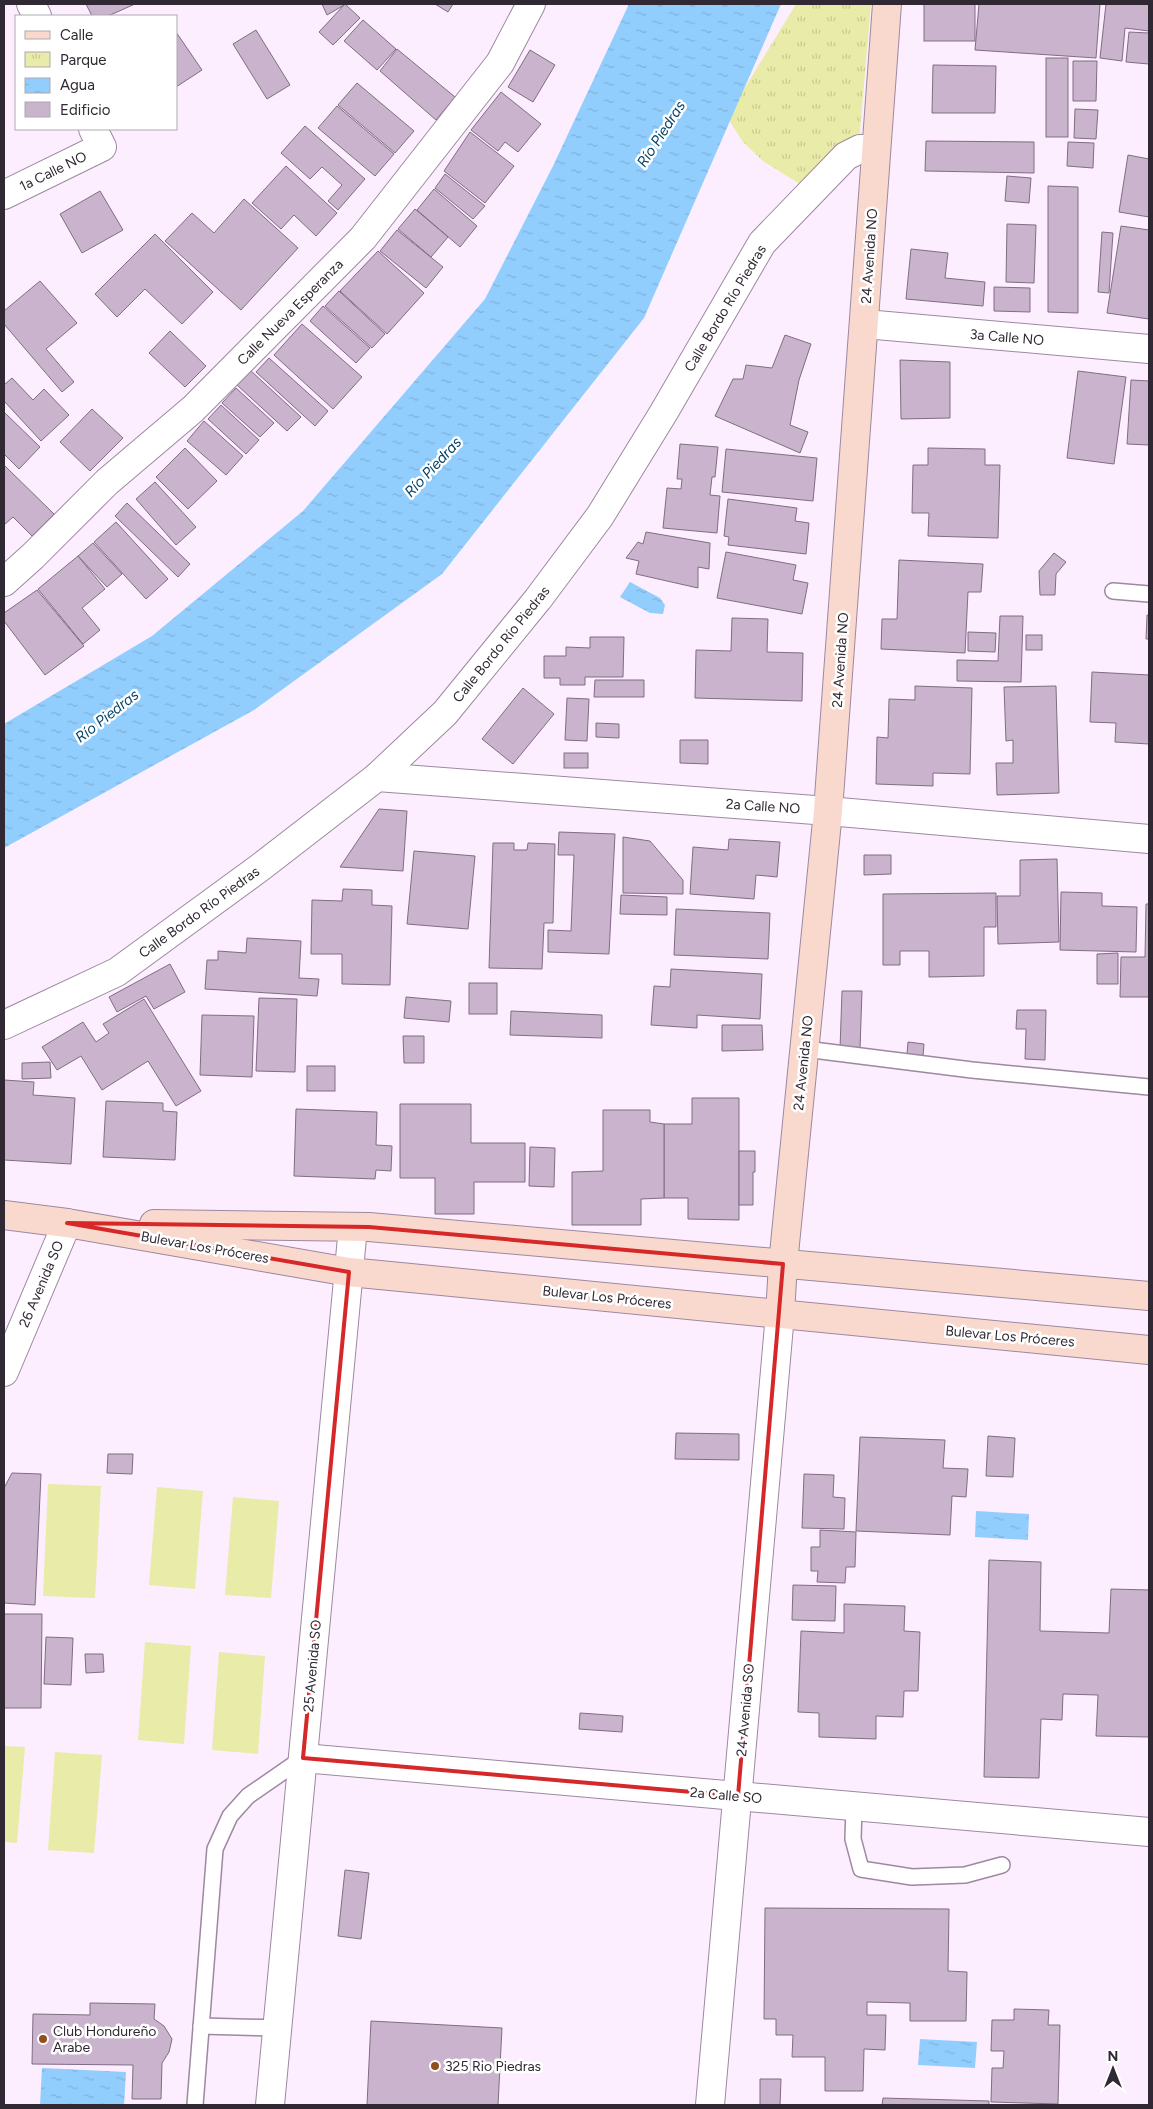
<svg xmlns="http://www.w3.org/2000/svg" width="1153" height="2109" font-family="Figtree,sans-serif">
  <defs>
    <pattern id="park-tufts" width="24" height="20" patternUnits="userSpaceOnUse" patternTransform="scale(1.25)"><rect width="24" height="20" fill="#e9eba8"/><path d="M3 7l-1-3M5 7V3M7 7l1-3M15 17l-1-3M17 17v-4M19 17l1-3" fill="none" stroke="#c8ca91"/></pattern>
    <pattern id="water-ripples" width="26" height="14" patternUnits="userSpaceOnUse" patternTransform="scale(1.25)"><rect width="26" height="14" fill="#92cefd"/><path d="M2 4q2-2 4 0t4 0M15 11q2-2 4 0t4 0" fill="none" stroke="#7eb1d9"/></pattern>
  </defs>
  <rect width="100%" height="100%" fill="#fceefe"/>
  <!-- grass -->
  <g fill="#e9eba8">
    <path d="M48,1484L101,1486L95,1598L43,1596Z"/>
    <path d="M157,1487L203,1491L195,1589L149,1585Z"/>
    <path d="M233,1497L279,1501L271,1598L225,1595Z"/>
    <path d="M145,1642L191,1646L184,1744L138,1740Z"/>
    <path d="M219,1652L265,1656L258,1754L212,1750Z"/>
    <path d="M4,1746L25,1747L17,1843L4,1842Z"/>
    <path d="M55,1752L102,1755L94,1853L48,1850Z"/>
  </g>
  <!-- park -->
  <path fill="url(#park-tufts)" d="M796,4H871L859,142L806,188L763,161L743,142L727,117Z"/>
  <!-- water -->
  <g fill="url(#water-ripples)">
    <path d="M629,4H781L644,318L442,574L254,710L4,848V724L152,636L303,511L485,299L553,166Z"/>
    <path d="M630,582L660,598L665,605L663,614L650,613L620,597Z"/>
    <path d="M976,1511L1029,1514L1028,1540L975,1537Z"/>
    <path d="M920,2039L977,2042L975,2068L918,2065Z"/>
    <path d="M42,2068L126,2072L124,2105H40Z"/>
  </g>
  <!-- building -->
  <g fill="#c9b3cd" stroke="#816c84">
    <path d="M86,4H135L108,16H92Z"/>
    <path d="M322,4H346L327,15Z"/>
    <path d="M345,4L360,18L333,45L319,32Z"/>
    <path d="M435,4H453L448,12Z"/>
    <rect x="924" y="4" width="51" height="37"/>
    <path d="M979,4H1100L1096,58L975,50Z"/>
    <path d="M1106,4H1149V31L1125,28L1122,61L1100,58Z"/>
    <path d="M363,20L396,49L377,70L344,41Z"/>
    <path d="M256,30L290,85L267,99L233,44Z"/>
    <path d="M176,32L202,70L176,87Z"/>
    <path d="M1129,32L1149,33V64L1126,62Z"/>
    <path d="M397,49L455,97L436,120L380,71Z"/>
    <path d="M530,50L555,65L533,102L508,87Z"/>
    <rect x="1046" y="58" width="22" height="79"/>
    <path d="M1073,61H1097L1096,101H1073Z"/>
    <path d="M933,65L996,66L995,113H932Z"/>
    <path d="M357,83L414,131L395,153L338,105Z"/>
    <path d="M501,92L541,124L518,152L505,142L498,151L471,130Z"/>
    <path d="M337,106L394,154L375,176L318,128Z"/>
    <path d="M1075,109L1098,110L1096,139L1074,138Z"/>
    <path d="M305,126L365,179L338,210L328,201L342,185L322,167L310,179L281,153Z"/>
    <path d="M470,132L514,166L485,203L444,171Z"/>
    <path d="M926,141L1034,142V173L925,171Z"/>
    <path d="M1068,142L1094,143L1093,168L1067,166Z"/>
    <path d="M1128,155L1149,159V217L1119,212Z"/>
    <path d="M286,166L337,213L316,236L294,215L281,229L252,203Z"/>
    <path d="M445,174L485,206L473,219L435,188Z"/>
    <path d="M1007,176L1031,178L1029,203L1005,201Z"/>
    <path d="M1048,186L1078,187V313L1048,312Z"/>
    <path d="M434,189L477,226L460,247L417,210Z"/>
    <path d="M100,191L123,230L82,253L60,214Z"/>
    <path d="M244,199L298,248L241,310L165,241L192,213L214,233Z"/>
    <path d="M415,209L448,237L431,257L398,229Z"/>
    <path d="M1007,224L1036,225L1034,283L1006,282Z"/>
    <path d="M1121,226L1149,230V319L1107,313Z"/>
    <path d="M397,230L443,267L426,288L380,251Z"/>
    <path d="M1102,232L1113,233L1109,293L1098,292Z"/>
    <path d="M155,234L213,292L182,324L145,289L117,317L95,294Z"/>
    <path d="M911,249L948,253L945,278L985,282L983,306L906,299Z"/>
    <path d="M378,251L424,293L387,334L340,291Z"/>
    <path d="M40,281L77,323L46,349L74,382L62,392L4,324V311Z"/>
    <path d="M994,287L1030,288V312L994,311Z"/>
    <path d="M339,291L385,334L372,348L325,306Z"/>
    <path d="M323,306L370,348L356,363L310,321Z"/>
    <path d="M302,324L362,377L333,409L274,355Z"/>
    <path d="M170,331L206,366L185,387L149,353Z"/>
    <path d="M785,335L811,344L799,380L790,425L808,432L800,453L715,416L733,379H743L746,365L772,368Z"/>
    <path d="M269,358L328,411L315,426L256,372Z"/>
    <path d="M900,360L950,362V418L901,419Z"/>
    <path d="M251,371L301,417L287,431L237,385Z"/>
    <path d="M1078,371L1126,377L1114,464L1067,458Z"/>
    <path d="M12,378L33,400L44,389L69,415L41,441L4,401V385Z"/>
    <path d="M1131,380L1149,381V445L1127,444Z"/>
    <path d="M236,388L274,423L260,437L222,403Z"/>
    <path d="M221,405L259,440L246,454L208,419Z"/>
    <path d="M92,409L123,438L90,471L60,442Z"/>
    <path d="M4,412L40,447L19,469L4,454Z"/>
    <path d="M204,421L243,456L226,475L187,441Z"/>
    <path d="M680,444L718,447L715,477H712L710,495L720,496L717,533L663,528L667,488L681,489L682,479H677Z"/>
    <path d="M185,448L217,481L188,509L156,477Z"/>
    <path d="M928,448L985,449V465H1000L998,538L928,536L929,513H912L913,465H928Z"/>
    <path d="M726,449L817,458L813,501L722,492Z"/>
    <path d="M4,465L54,514L32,536L13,517L4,525Z"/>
    <path d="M155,482L196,527L176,545L136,499Z"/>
    <path d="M728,499L797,508L795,521L809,523L806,554L728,545L729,537L724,536Z"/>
    <path d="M127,503L190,564L178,577L115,516Z"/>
    <path d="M116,522L168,579L146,599L94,542Z"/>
    <path d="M646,532L710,543L709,569L698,567V588L636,574L639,561L626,558L638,542L643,544Z"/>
    <path d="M93,543L122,574L107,587L78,556Z"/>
    <path d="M726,552L796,565L793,580L808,583L802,614L717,598Z"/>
    <path d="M1054,553L1066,562L1056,574L1055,595H1040L1039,571Z"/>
    <path d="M78,556L105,589L82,608L100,630L83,644L38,589Z"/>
    <path d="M899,560L983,564L981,592H968L965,653L881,649L882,619H897Z"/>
    <path d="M37,590L84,646L45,675L4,621V613Z"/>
    <path d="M1147,615H1149V639H1146Z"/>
    <path d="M1000,616H1023L1021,682L957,681V660L998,661Z"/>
    <path d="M732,618L768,619L767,652L803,653L802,701L695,698L696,650L731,651Z"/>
    <path d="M968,632L996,633L995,652L968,651Z"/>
    <rect x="1026" y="635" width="16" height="15"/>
    <path d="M590,637H624L623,677H585V685H560V678H544V656H566V647L590,648Z"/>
    <path d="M1092,672L1149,675V744L1115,742L1116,723L1090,722Z"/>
    <path d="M595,680H644V697H594Z"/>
    <path d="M915,686L972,688L970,774L933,773V786L876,784L877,737L888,738L889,699L915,700Z"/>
    <path d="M1056,686L1059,793L997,795L996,763H1013V740L1006,741L1004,687Z"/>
    <path d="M523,688L554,714L513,764L482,739Z"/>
    <path d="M567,698L589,699L587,741L565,740Z"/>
    <path d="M596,723L619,724V738L596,737Z"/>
    <path d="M680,740H708V764L680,763Z"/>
    <rect x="564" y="753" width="24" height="15"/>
    <path d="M379,809L407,811L403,871L340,867Z"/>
    <path d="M559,832L615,834L609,954L548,952V930L571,931L574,855H558Z"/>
    <path d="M623,837L650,841L683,880V894L623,893Z"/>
    <path d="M729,839L780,842L777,877L756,875L754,899L690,894L693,847L728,850Z"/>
    <path d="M493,843H514V850H527L528,843L555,844L553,923H544L542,969L489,968Z"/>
    <path d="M414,851L475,856L468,929L407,924Z"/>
    <path d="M864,855H891V874L864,875Z"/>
    <path d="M1057,859L1059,942L998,944L997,896H1020V860Z"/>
    <path d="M343,889L372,890V905L392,906L390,985L342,984V954H311L312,900L342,901Z"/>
    <path d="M1061,892L1102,893V906L1137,907L1136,952L1060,950Z"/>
    <path d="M996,893V927H984V976L929,977V951H900V965H883V894Z"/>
    <path d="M621,895L667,897V915L620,914Z"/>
    <path d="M1146,904H1149V997H1120L1121,957H1145Z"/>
    <path d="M676,909L770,913L768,959L674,955Z"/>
    <path d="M247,938L301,941L299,978L319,979L317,996L205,989L207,960H218V951L246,953Z"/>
    <path d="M1118,953V984H1097V954Z"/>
    <path d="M170,964L185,992L154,1009L146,996L117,1012L109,997Z"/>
    <path d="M671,969L762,974L760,1019L697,1015V1028L651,1025L654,986L670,987Z"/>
    <rect x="469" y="983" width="28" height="31"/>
    <path d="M842,991H862L860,1049H840Z"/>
    <path d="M406,997L451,1001L449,1022L404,1018Z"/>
    <path d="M259,998L297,999L295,1072L256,1071Z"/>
    <path d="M144,999L201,1091L176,1106L148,1061L102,1090L81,1056L57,1070L42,1047L83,1022L96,1042L109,1033L103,1024Z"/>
    <path d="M1017,1010H1046L1045,1060L1025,1059L1026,1029H1016Z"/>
    <path d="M511,1011L602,1015V1038L510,1035Z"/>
    <path d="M202,1015L254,1016L252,1077L200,1075Z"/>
    <path d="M722,1025H762L763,1050L722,1051Z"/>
    <path d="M403,1036H424V1063H404Z"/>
    <path d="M908,1042L924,1044L923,1056L907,1054Z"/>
    <path d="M50,1062L51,1078L22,1079V1063Z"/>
    <rect x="307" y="1066" width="28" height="25"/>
    <path d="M4,1080L34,1082L33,1095L75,1098L71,1164L4,1160Z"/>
    <path d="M692,1098H739V1220L688,1219V1198H664V1124H692Z"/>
    <path d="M106,1101L163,1103V1111L177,1112L175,1160L103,1157Z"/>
    <path d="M400,1104H471V1143H525V1182H474V1214H435V1178H400Z"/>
    <path d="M296,1109L377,1112L376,1145L392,1146L391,1171L376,1170L375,1179L294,1176Z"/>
    <path d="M603,1110H650V1122L664,1124V1198L641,1199V1225H572V1172L603,1171Z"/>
    <path d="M530,1147L555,1148L554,1187L529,1186Z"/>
    <path d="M739,1151H755V1172H753V1205H739Z"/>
    <path d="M676,1433L739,1434V1460L675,1459Z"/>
    <path d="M988,1436L1015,1438L1013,1477L986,1476Z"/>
    <path d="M860,1437L945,1440L943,1468L968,1469L966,1497L952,1496L950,1535L856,1531Z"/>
    <path d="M108,1454H133L132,1474L107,1473Z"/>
    <path d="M12,1473L41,1474L35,1605L4,1603V1488Z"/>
    <path d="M804,1474L834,1475L833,1497L845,1498L844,1529L802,1528Z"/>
    <path d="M820,1530L856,1532L855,1567H846L845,1583L817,1582L818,1571H811V1547H820Z"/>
    <path d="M989,1560L1041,1562L1040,1631L1109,1633L1111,1589L1149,1590V1737L1096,1736L1098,1695L1063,1694L1062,1720L1041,1719L1039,1778L984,1777Z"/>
    <path d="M793,1585L836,1586L835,1621L792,1620Z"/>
    <path d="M844,1604L905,1606L904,1631L920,1632L918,1691H904L903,1717L876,1716V1739L819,1737V1713L798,1712L801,1631L844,1633Z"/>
    <path d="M4,1614H42L41,1708H4Z"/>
    <path d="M46,1637L73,1638L71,1685L44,1684Z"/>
    <path d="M85,1654H103L104,1672L86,1673Z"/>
    <path d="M580,1713L623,1716L622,1732L579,1729Z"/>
    <path d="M345,1870L369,1873L361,1939L338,1936Z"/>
    <path d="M765,1908L949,1909L948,1971L967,1972L966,2021H910V2003L867,2002V2015H886L885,2050L864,2049L863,2091H825V2057H792L793,2035H776V2019H764Z"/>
    <path d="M90,2003L155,2004L154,2019L164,2026L172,2039L169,2052L162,2063L161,2099H132L133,2065L32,2064L33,2014L90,2015Z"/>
    <path d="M1014,2009L1049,2010L1048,2025H1060L1058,2104L991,2102L992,2068H1003L1004,2051H991L992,2020H1014Z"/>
    <path d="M371,2021L502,2028L498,2105H367Z"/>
    <path d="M760,2079H781L780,2105H760Z"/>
    <path d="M883,2098L989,2101V2105H882Z"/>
  </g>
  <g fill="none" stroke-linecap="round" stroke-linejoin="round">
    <!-- lane casing -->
    <g stroke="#9d88a0" stroke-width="18">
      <g id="lane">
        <path d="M1113,591L1149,594"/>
        <path d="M805,1049L972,1070L1149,1087"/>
        <path d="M854,1806L853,1839L861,1869L912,1877L965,1875L1002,1865"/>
        <path d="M201,2026L278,2028"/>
        <path d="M195,2105L215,1849L230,1816L248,1796L303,1758"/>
      </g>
    </g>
    <!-- street casing -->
    <g stroke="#9d88a0" stroke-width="30">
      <g id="street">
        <path d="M31,4L37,16"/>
        <path d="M4,195L102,147L93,129"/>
        <path d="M865,324L1149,349"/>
        <path d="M4,582L33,556L107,482L193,409L363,238L500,63L531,4"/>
        <path d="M377,777L828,811L1149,839"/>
        <path d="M4,1025L117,972L262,866L377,777L445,713L538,599L600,516L664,412L762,243L846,156L860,149H876"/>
        <path d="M4,1372L67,1223"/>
        <path d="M303,1758L1149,1832"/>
        <path d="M270,2105L353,1227"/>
        <path d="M710,2105L780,1314"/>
      </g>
    </g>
    <!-- secondary casing -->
    <g stroke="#9d88a0" stroke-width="30">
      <g id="secondary">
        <path d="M4,1215L67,1223L349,1272L1149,1350"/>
        <path d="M154,1224L369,1227L1149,1296"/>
        <path d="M780,1314L783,1264L828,811L887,4"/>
      </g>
    </g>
    <!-- lane -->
    <use href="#lane" stroke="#fff" stroke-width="15"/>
    <!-- street -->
    <use href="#street" stroke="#fff" stroke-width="28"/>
    <!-- secondary -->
    <use href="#secondary" stroke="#f9d9ce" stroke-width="28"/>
  </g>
  <!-- marked area -->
  <path fill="none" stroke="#d62828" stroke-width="4" stroke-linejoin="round" d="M67,1223L369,1227L783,1264L738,1796L303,1758L349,1272Z"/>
  <!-- markers -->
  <g fill="#91501b" stroke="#fff" stroke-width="2">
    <circle cx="43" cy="2039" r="5"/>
    <circle cx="435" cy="2066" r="5"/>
  </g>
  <g text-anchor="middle" stroke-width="5" stroke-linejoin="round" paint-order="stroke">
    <!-- street labels -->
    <g font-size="14" fill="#302832" stroke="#fff">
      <text transform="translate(53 171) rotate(-26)" y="5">1a Calle NO</text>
      <text transform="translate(869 256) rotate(-86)" y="5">24 Avenida NO</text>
      <text transform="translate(725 308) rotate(-59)" y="5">Calle Bordo Río Piedras</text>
      <text transform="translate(290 312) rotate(-45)" y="5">Calle Nueva Esperanza</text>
      <text transform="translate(1007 337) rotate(5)" y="5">3a Calle NO</text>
      <text transform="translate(501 644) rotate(-51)" y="5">Calle Bordo Río Piedras</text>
      <text transform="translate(840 660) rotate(-86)" y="5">24 Avenida NO</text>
      <text transform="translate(763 806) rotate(4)" y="5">2a Calle NO</text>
      <text transform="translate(199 912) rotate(-36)" y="5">Calle Bordo Río Piedras</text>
      <text transform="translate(803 1063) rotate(-84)" y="5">24 Avenida NO</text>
      <text transform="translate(205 1247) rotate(10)" y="5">Bulevar Los Próceres</text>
      <text transform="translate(41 1284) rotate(-67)" y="5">26 Avenida SO</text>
      <text transform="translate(607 1297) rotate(6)" y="5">Bulevar Los Próceres</text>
      <text transform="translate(1010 1336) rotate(5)" y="5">Bulevar Los Próceres</text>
      <text transform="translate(312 1666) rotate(-85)" y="5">25 Avenida SO</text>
      <text transform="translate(745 1710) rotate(-85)" y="5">24 Avenida SO</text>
      <text transform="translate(726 1795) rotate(5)" y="5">2a Calle SO</text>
    </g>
    <!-- poi labels -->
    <g font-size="14" fill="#302832" stroke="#fff" text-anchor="start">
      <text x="53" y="2036">Club Hondureño<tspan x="53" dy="16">Arabe</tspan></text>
      <text x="445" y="2071">325 Rio Piedras</text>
    </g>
    <!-- water labels -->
    <g font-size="15" font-style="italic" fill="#07456a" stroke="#fff">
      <text transform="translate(661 134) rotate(-57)" y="5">Río Piedras</text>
      <text transform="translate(433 467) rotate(-47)" y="5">Río Piedras</text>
      <text transform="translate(107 716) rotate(-38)" y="5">Río Piedras</text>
    </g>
  </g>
  <!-- border -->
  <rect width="1153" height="2109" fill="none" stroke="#302832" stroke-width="10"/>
  <!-- legend -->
  <rect x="15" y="15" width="162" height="115" fill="#ffffff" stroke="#aca9ad"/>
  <rect x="25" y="31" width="25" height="8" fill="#f9d9ce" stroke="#aca9ad"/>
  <text x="60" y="40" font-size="15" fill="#302832">Calle</text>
  <rect x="25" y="52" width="25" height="15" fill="url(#park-tufts)" stroke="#aca9ad"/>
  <text x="60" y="65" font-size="15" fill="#302832">Parque</text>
  <rect x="25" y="78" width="25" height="15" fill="url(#water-ripples)" stroke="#aca9ad"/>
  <text x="60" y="90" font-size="15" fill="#302832">Agua</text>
  <rect x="25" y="102" width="25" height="15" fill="#c9b3cd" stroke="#aca9ad"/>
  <text x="60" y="115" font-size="15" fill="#302832">Edificio</text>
  <!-- north arrow -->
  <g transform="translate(1113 2069)" stroke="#ffffff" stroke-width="4" paint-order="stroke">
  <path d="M0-4L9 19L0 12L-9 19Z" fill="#302832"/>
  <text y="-8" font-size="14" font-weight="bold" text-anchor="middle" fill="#302832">N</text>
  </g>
</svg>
